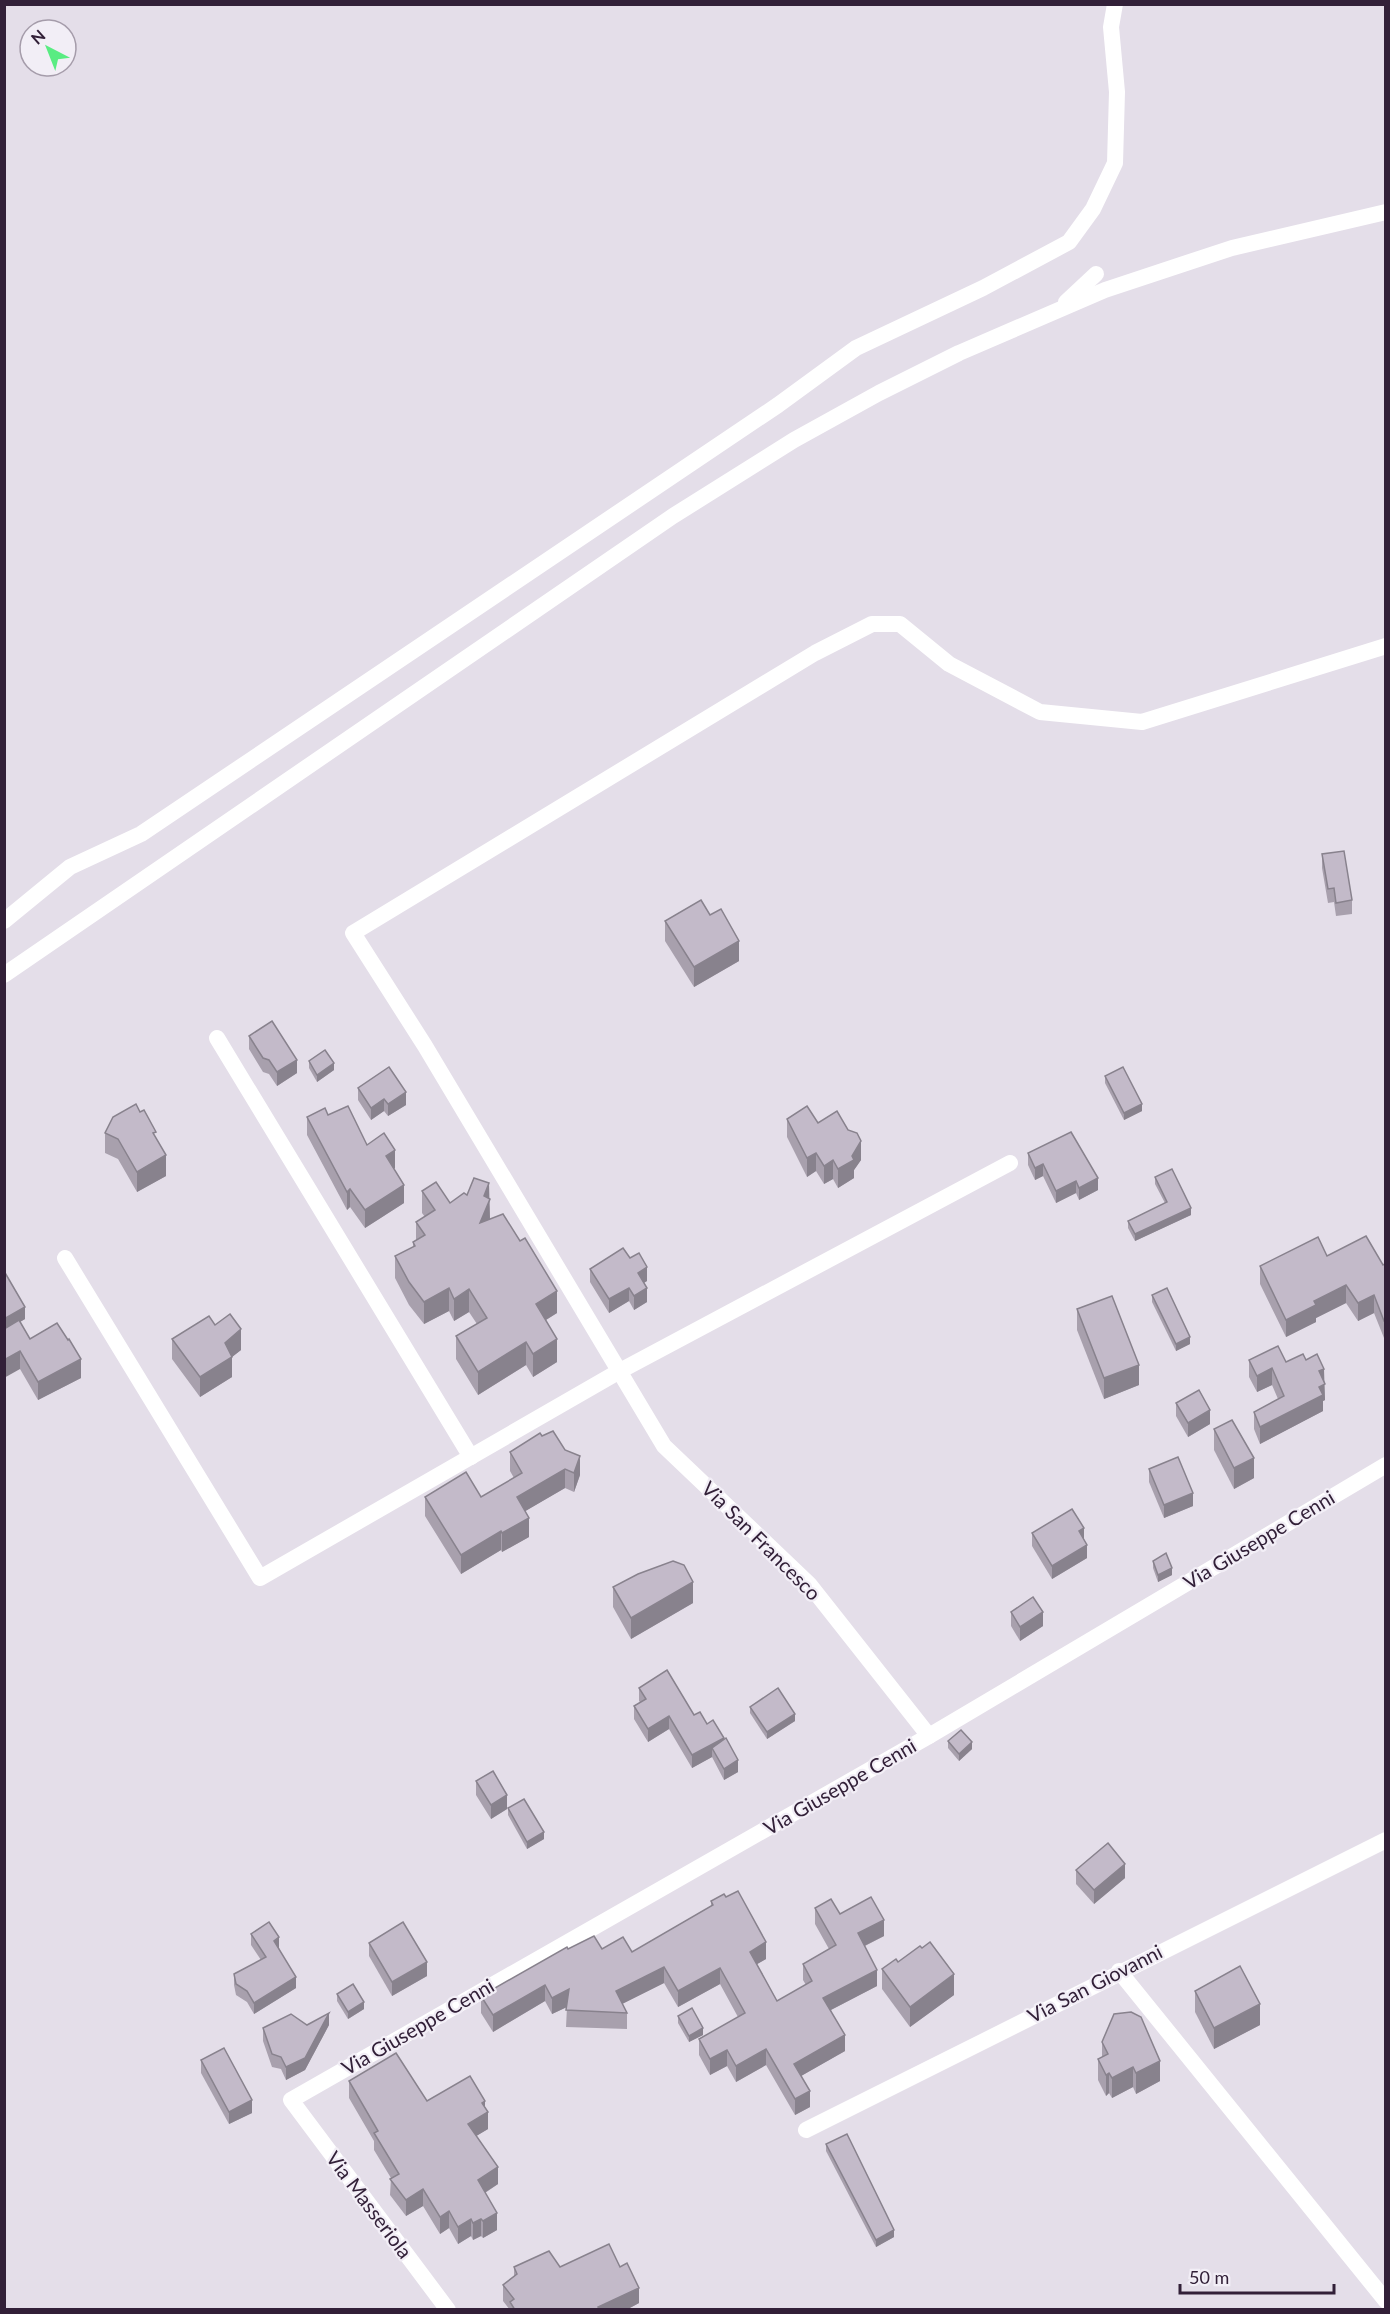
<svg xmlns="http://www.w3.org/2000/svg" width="1390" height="2314" font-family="Lato,sans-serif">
  <rect width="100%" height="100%" fill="#e4dee9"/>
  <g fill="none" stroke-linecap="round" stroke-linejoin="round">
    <!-- minor -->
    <g stroke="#fff" stroke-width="16">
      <path d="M1066,302L1096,274"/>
      <path d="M4,921L70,867L141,834L778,405L856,348L983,288L1069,242L1093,209L1115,163L1117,92L1111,27L1115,4"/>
      <path d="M4,975L673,516L794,440L879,393L959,353L1105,290L1232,248L1386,212"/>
      <path d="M217,1038L471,1457"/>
      <path d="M65,1258L260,1578L618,1372L1010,1163"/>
      <path d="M929,1736L809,1584L664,1446L425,1046L353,933L815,653L872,624H900L949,664L1040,712L1142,722L1386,646"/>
      <path d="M1119,1971L1386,2301"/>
      <path d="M806,2130L1386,1840"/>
      <path d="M448,2310L291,2100L929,1736L1386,1465"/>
    </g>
  </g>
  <!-- wall -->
  <g fill="#a8a0ad">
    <path d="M1322,854L1352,900V914L1336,916L1334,902L1328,903L1322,868Z"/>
    <path d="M710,915L739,961L694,987L665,941V921Z"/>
    <path d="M249,1036L297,1073L277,1086L269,1074L263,1072L249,1049Z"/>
    <path d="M309,1061L334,1070L317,1082L309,1068Z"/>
    <path d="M1105,1076L1142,1111L1124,1120L1105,1083Z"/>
    <path d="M358,1088L406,1105L388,1116L384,1111L371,1120L358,1100Z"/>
    <path d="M328,1115L395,1168L394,1169L404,1203L365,1228L350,1207L347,1210L307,1135V1117Z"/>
    <path d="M787,1119L818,1123L861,1160L854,1170V1178L838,1188L833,1179L824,1184L816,1171L807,1177L787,1137Z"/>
    <path d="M105,1133L156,1138L166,1176L137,1192L118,1159L105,1153Z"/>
    <path d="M1028,1153L1098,1190L1079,1200L1076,1193L1056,1203L1043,1176L1035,1180L1028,1165Z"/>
    <path d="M1155,1177L1191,1215L1135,1241L1128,1228V1221L1165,1203L1155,1184Z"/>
    <path d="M422,1191L450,1203L467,1195L489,1198L490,1219L557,1313L546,1320L557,1362L533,1377L526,1365L478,1395L456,1359V1336L477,1324L469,1312L454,1321L449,1311L424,1324L409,1305L395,1278V1256L413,1247V1242L416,1240V1222L425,1217L422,1213Z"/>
    <path d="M1327,1256L1383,1265L1386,1263L1384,1338L1374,1313L1358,1321L1346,1303L1316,1318V1322L1286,1337L1260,1284V1266Z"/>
    <path d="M630,1258L647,1281L644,1283L647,1302L634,1310L629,1301L609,1313L590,1282V1269Z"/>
    <path d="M4,1271L25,1319L20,1322L30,1339L81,1378L38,1400L20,1369Z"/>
    <path d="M1152,1295L1190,1344L1176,1351L1152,1302Z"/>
    <path d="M1077,1309L1139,1385L1104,1399L1077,1330Z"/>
    <path d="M215,1325L241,1350L232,1357V1377L200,1397L172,1359V1339Z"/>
    <path d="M1249,1360L1286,1362L1306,1360L1324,1382L1325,1400L1323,1401V1411L1260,1444L1254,1429V1412L1278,1399L1272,1385L1257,1392L1249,1377Z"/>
    <path d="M1176,1403L1210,1424L1188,1437L1176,1416Z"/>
    <path d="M1214,1429L1254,1478L1234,1489L1214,1450Z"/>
    <path d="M540,1433L580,1475L574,1492L565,1488L525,1511L529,1537L502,1552L501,1550L461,1574L425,1516V1497H481L514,1478L510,1471V1452Z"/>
    <path d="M1149,1469L1193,1506L1164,1518L1149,1482Z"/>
    <path d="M1032,1533L1084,1539L1087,1558L1052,1579L1032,1546Z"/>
    <path d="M1153,1561L1172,1575L1158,1582L1153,1568Z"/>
    <path d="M613,1587L693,1603L631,1639L613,1607Z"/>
    <path d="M1011,1612L1043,1626L1020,1641L1011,1626Z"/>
    <path d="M639,1688L694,1715L707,1724L724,1740L738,1772L724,1780L712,1757L692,1768L669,1729L648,1742L634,1719V1706L640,1702L639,1701Z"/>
    <path d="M750,1707L795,1721L767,1739L750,1713Z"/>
    <path d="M948,1741L972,1749L959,1761L948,1748Z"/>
    <path d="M476,1781L507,1809L491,1819L476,1795Z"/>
    <path d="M508,1808L544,1839L527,1849L508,1815Z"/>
    <path d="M1076,1870L1125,1878L1094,1904L1076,1884Z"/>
    <path d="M711,1901L766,1959L757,1964L777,2001L806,1985L803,1980V1964L829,1949L815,1924V1908L840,1914L884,1936L865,1946L877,1986L831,2010L845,2051L801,2076L810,2107L795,2115L766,2065L736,2082L727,2066L710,2075L699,2055V2039L738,2017L720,1984L678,2007L664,1983L622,2004L627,2013V2029L566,2027L567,2007L552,2014L545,2001L493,2032L481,2013V1996L568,1949H602L632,1952L711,1906Z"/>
    <path d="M251,1934L279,1948L296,1988L254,2014L247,2002L236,1995L234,1985V1974L261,1960L251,1945Z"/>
    <path d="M369,1943L427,1976L392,1996L369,1956Z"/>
    <path d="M898,1962L954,1995L910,2027L882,1989V1969Z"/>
    <path d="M1195,1991L1260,2025L1214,2049L1195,2012Z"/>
    <path d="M337,1994L364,2009L348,2019L337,2001Z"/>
    <path d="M678,2016L703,2035L689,2042L678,2023Z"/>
    <path d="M307,2025H329L305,2070L286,2080L281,2069L272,2067L263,2041V2028Z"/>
    <path d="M1102,2042L1160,2081L1136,2094L1133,2087L1112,2098L1109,2093L1106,2096L1098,2080V2059L1102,2057Z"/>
    <path d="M201,2060L252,2113L229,2124L201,2073Z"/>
    <path d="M349,2081L427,2101L485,2107L488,2129L476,2136L498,2184L485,2193L497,2230L483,2238L481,2236L473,2240L471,2236L458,2244L449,2228L440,2234L423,2206L406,2216L390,2195L391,2178L374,2150V2141L349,2098Z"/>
    <path d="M826,2144L894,2237L876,2247L826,2151Z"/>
    <path d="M514,2267H560L639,2303L626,2310H510L503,2301V2285L514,2276Z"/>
  </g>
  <!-- shaded-wall -->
  <g fill="#88828d">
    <path d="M739,941V961L694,987V967Z"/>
    <path d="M297,1060V1073L277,1086V1072Z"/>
    <path d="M334,1063V1070L317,1082V1075Z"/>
    <path d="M406,1092V1105L388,1116V1104Z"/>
    <path d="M384,1099V1111L371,1120V1108Z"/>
    <path d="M1142,1104V1111L1124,1120V1113Z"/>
    <path d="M861,1141V1160L854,1170V1178L838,1188V1169L852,1156Z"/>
    <path d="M395,1150V1168L386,1173V1156Z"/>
    <path d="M816,1153V1171L807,1177V1158Z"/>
    <path d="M166,1155V1176L137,1192V1172Z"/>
    <path d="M833,1160V1179L824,1184V1166Z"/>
    <path d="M1043,1164V1176L1035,1180V1168Z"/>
    <path d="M1098,1178V1190L1079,1200V1188Z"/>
    <path d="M1076,1181V1193L1056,1203V1191Z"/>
    <path d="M489,1183L490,1221L480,1223L484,1196Z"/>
    <path d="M404,1185V1203L365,1228V1210Z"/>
    <path d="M350,1189V1207L347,1210V1192Z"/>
    <path d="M1191,1208V1215L1135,1241V1234Z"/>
    <path d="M647,1267V1281L638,1286V1273Z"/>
    <path d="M1346,1285V1303L1316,1318V1322L1286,1337V1320L1314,1301Z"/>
    <path d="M449,1288V1311L424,1324V1302Z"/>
    <path d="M629,1288V1301L609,1313V1299Z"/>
    <path d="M647,1288V1302L634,1310V1296Z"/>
    <path d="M469,1289V1312L454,1321V1299Z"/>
    <path d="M557,1291V1313L536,1326V1304Z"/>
    <path d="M1374,1295V1313L1358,1321V1303Z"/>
    <path d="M25,1307V1319L4,1331V1319Z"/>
    <path d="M1386,1320V1338H1384V1321Z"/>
    <path d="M241,1329V1350L232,1357V1377L200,1397V1377L225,1343Z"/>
    <path d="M1190,1337V1344L1176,1351V1344Z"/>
    <path d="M557,1339V1362L533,1377V1354Z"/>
    <path d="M526,1342V1365L478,1395V1372Z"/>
    <path d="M20,1351V1369L4,1378V1360Z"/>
    <path d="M81,1359V1378L38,1400V1382Z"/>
    <path d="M1139,1365V1385L1104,1399V1378Z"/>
    <path d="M1272,1368V1385L1257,1392V1376Z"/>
    <path d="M1324,1369L1325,1400L1323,1401V1411L1260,1444V1427L1319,1371Z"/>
    <path d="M1210,1410V1424L1188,1437V1423Z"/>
    <path d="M580,1456V1475L574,1492V1473Z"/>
    <path d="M1254,1458V1478L1234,1489V1468Z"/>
    <path d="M565,1469V1488L517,1516V1497Z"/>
    <path d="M1193,1493V1506L1164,1518V1505Z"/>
    <path d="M529,1518V1537L502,1552V1533Z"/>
    <path d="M1084,1528V1541L1079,1531Z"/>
    <path d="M501,1531V1550L461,1574V1555Z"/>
    <path d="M1087,1545V1558L1052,1579V1566Z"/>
    <path d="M1172,1568V1575L1158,1582V1575Z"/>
    <path d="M693,1582V1603L631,1639V1618Z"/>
    <path d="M1043,1612V1626L1020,1641V1627Z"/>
    <path d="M795,1714V1721L767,1739V1732Z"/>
    <path d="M669,1716V1729L648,1742V1729Z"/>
    <path d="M724,1738V1751L712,1748V1757L692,1768V1755Z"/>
    <path d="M972,1742V1749L959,1761V1754Z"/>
    <path d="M738,1760V1772L724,1780V1769Z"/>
    <path d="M507,1795V1809L491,1819V1805Z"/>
    <path d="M544,1832V1839L527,1849V1842Z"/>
    <path d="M1125,1864V1878L1094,1904V1890Z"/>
    <path d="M884,1920V1936L858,1949V1933Z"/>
    <path d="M279,1937V1948L274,1952V1941Z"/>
    <path d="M766,1942V1959L750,1968V1952Z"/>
    <path d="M427,1962V1976L392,1996V1982Z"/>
    <path d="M664,1967V1983L616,2007V1991Z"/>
    <path d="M720,1968V1984L678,2007V1991Z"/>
    <path d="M877,1970V1986L823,2014V1998Z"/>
    <path d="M954,1974V1995L910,2027V2007Z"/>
    <path d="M296,1977V1988L254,2014V2003Z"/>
    <path d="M545,1985V2001L493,2032V2015Z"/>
    <path d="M569,1989V2006L552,2014V1998Z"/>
    <path d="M364,2002V2009L348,2019V2012Z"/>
    <path d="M1260,2004V2025L1214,2049V2028Z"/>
    <path d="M329,2013V2025L305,2070L286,2080V2067Z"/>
    <path d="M703,2028V2035L689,2042V2036Z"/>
    <path d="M845,2035V2051L794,2080V2064Z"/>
    <path d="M766,2049V2065L736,2082V2066Z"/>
    <path d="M727,2050V2066L710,2075V2059Z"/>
    <path d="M1160,2061V2081L1136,2094V2073Z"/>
    <path d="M1133,2067V2087L1112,2098V2078Z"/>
    <path d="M1109,2073V2093L1106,2096V2075Z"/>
    <path d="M810,2091V2107L795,2115V2099Z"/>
    <path d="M252,2100V2113L229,2124V2112Z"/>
    <path d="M485,2101V2114L488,2112V2129L468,2141V2124L482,2103Z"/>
    <path d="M498,2167V2184L478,2197V2180Z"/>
    <path d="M423,2189V2206L406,2216V2200Z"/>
    <path d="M449,2211V2228L440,2234V2217Z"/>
    <path d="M497,2213V2230L483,2238V2221Z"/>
    <path d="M471,2219V2236L458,2244V2227Z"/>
    <path d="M481,2219V2236L473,2240V2223Z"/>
    <path d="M894,2230V2237L876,2247V2240Z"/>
    <path d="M639,2288V2303L626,2310H598V2307Z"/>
  </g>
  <!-- building -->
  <g fill="#c3bac9" stroke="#88828d" stroke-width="1.5">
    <path d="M1344,851L1352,900L1336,903L1334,888L1328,889L1322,854Z"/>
    <path d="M701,900L710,915L721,909L739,941L694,967L665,921Z"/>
    <path d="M272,1021L297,1060L277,1072L269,1060L263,1058L249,1036Z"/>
    <path d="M325,1050L334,1063L317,1075L309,1061Z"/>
    <path d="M389,1067L406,1092L388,1104L384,1099L371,1108L358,1088Z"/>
    <path d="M1123,1067L1142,1104L1124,1113L1105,1076Z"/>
    <path d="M136,1104L140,1112L144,1110L156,1132L153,1133L166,1155L137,1172L118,1139L105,1133L113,1117Z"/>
    <path d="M348,1106L367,1145L384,1133L395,1150L386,1156L404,1185L365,1210L350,1189L347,1192L307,1117L325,1108L328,1115Z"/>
    <path d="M807,1106L818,1123L837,1111L848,1130L857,1133L861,1141L852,1156L854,1160L838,1169L833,1160L824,1166L816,1153L807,1158L787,1119Z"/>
    <path d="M1071,1132L1098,1178L1079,1188L1076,1181L1056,1191L1043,1164L1035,1168L1028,1153Z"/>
    <path d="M1172,1169L1191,1208L1135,1234L1128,1221L1167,1202L1155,1177Z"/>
    <path d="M474,1178L489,1183L484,1196L490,1199L480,1223L503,1214L520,1241L525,1238L557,1291L536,1304L557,1339L533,1354L526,1342L478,1372L456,1336L487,1318L469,1289L454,1299L449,1288L424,1302L409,1282L395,1256L415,1246L413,1242L425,1235L416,1222L435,1210L422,1191L436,1182L450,1203L464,1193L467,1195Z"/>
    <path d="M1366,1236L1383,1265L1386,1263V1320L1384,1321L1374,1295L1358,1303L1346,1285L1314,1301L1316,1305L1286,1320L1260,1266L1318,1237L1327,1256Z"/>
    <path d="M623,1248L630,1258L639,1253L647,1267L638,1273L647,1288L634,1296L629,1288L609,1299L590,1269Z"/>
    <path d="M4,1271L25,1307L4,1319Z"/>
    <path d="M1167,1288L1190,1337L1176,1344L1152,1295Z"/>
    <path d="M1112,1296L1139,1365L1104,1378L1077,1309Z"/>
    <path d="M230,1314L241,1329L225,1343L232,1357L200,1377L172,1339L209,1316L215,1325Z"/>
    <path d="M19,1320L30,1339L57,1323L68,1340L69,1339L81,1359L38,1382L20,1351L4,1360V1329Z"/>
    <path d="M1278,1346L1286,1362L1303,1354L1306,1360L1317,1354L1324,1369L1319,1371L1325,1384L1319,1387L1323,1395L1260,1427L1254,1412L1284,1396L1272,1368L1257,1376L1249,1360Z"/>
    <path d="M1199,1390L1210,1410L1188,1423L1176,1403Z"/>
    <path d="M1232,1420L1254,1458L1234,1468L1214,1429Z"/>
    <path d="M553,1431L565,1450L580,1456L574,1473L565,1469L517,1497L529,1518L502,1533L501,1531L461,1555L425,1497L466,1472L481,1497L522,1473L510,1452L540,1433L542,1436Z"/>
    <path d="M1178,1457L1193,1493L1164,1505L1149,1469Z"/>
    <path d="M1072,1509L1084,1528L1079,1531L1087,1545L1052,1566L1032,1533Z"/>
    <path d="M1166,1553L1172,1568L1158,1575L1153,1561Z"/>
    <path d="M673,1561L684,1565L693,1582L631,1618L613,1587L638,1574Z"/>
    <path d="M1033,1597L1043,1612L1020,1627L1011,1612Z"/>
    <path d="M667,1670L694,1715L700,1712L707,1724L713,1720L724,1738L692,1755L669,1716L648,1729L634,1706L646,1699L639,1688Z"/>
    <path d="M778,1688L795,1714L767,1732L750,1707Z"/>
    <path d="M961,1730L972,1742L959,1754L948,1741Z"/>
    <path d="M726,1738L738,1760L724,1769L712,1748Z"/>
    <path d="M493,1771L507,1795L491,1805L476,1781Z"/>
    <path d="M524,1799L544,1832L527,1842L508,1808Z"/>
    <path d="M1108,1843L1125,1864L1094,1890L1076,1870Z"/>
    <path d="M738,1891L766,1942L750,1952L777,2001L812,1981L803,1964L836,1945L815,1908L831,1899L840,1914L871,1897L884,1920L858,1933L877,1970L823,1998L845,2035L794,2064L810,2091L795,2099L766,2049L736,2066L727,2050L710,2059L699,2039L745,2013L720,1968L678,1991L664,1967L616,1991L627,2013L566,2010L569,1989L552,1998L545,1985L493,2015L481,1996L567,1947L568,1949L594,1936L602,1949L623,1937L632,1952L713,1905L711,1901L724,1894L726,1897Z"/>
    <path d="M269,1922L279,1937L274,1941L296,1977L254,2003L247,1991L236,1984L234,1974L266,1957L251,1934Z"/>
    <path d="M403,1922L427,1962L392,1982L369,1943Z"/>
    <path d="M930,1942L954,1974L910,2007L882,1969L896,1959L898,1962L920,1946L922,1948Z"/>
    <path d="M1240,1966L1260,2004L1214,2028L1195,1991Z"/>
    <path d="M353,1984L364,2002L348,2012L337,1994Z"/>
    <path d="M692,2008L703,2028L689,2036L678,2016Z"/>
    <path d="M1131,2012L1141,2017L1160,2061L1136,2073L1133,2067L1112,2078L1109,2073L1106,2075L1098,2059L1108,2054L1102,2042L1114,2014Z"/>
    <path d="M329,2013L305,2058L286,2067L281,2057L272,2054L263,2028L291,2014L307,2025Z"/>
    <path d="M224,2048L252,2100L229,2112L201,2060Z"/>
    <path d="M396,2053L427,2101L470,2076L485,2101L482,2103L488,2112L468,2124L498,2167L478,2180L497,2213L483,2221L481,2219L473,2223L471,2219L458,2227L449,2211L440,2217L423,2189L406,2200L390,2179L399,2174L374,2133L378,2131L349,2081Z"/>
    <path d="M847,2134L894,2230L876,2240L826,2144Z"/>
    <path d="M609,2244L620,2267L627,2263L639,2288L598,2307L600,2310H515L510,2302L514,2299L503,2285L517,2274L514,2267L549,2251L560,2267Z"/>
  </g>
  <g text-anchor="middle" stroke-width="4.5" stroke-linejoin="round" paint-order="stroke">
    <!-- street labels -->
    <g font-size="20" fill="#322038" stroke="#f2eef6">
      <text transform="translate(1259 1540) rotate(-31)" y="7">Via Giuseppe Cenni</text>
      <text transform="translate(761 1541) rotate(45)" y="7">Via San Francesco</text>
      <text transform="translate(840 1787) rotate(-30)" y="7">Via Giuseppe Cenni</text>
      <text transform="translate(1095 1984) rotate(-27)" y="7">Via San Giovanni</text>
      <text transform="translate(418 2027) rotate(-30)" y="7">Via Giuseppe Cenni</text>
      <text transform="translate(369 2205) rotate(53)" y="7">Via Masseriola</text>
    </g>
  </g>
  <!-- border -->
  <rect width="1390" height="2314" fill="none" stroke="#322038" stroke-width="12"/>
  <!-- north arrow -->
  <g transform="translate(48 48) rotate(318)"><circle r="28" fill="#f2eef6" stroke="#a59caa" stroke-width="1.5"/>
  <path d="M0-4.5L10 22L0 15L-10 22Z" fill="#59ec82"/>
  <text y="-9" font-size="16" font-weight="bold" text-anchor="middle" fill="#322038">N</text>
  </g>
  <!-- scale -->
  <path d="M1180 2284v9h154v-9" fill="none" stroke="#322038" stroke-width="3"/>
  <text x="1189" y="2284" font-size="18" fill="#322038" stroke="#f2eef6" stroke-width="4.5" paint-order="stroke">50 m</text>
</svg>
